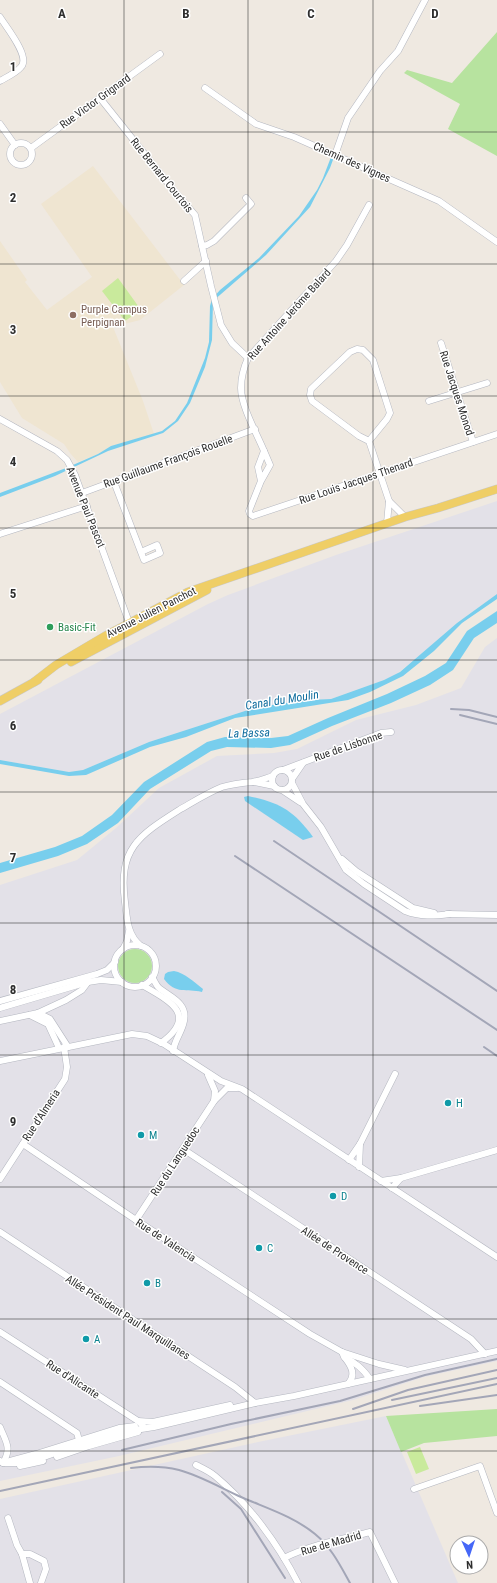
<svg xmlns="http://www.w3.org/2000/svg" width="497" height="1583" font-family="'Roboto Condensed',sans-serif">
  <rect width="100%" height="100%" fill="#efe9e1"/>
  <!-- industrial -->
  <g fill="#e3e1e8">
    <path d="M497,501V594L457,623L419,656L394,676L384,680L331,699L308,700L264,706L248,710L149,742L83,770L69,772L0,760V714L208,604L228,595L336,555Z"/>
    <path d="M497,638V1361L424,1377L353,1400L119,1456L0,1481V885L77,860L116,828L159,788L217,756L274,753L297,749L356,720L416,705L461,688L485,647Z"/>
    <path d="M386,1416L458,1583H0V1499L258,1442Z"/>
  </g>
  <!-- education -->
  <path fill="#efe5d1" d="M93,166L184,285L140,320L113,327L143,401L154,434L111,446L98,454L78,462L70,453L64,444L22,418L0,382V241L27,280L25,282L47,310L92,277L41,204Z"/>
  <!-- green -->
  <g fill="#b7e39f">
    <path d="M497,32V156L448,129L460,104L404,73L407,70L452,83Z"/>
    <circle cx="135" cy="966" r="17"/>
    <path d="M497,1409V1436L424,1443L401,1452L386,1416Z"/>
  </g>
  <!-- pitch -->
  <g fill="#c9ea9c">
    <path d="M118,278L141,310L125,321L102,291Z"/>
    <path d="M420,1447L429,1469L416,1474L407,1452Z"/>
  </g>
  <!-- water -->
  <g fill="#78ceed">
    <path d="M331,157H334L330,168L310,207L266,255L213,301L212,340L205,367L190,403L178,421L163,433L108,451L55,476L0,497V493L66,468L98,454L111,446L162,431L175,421L187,403L205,358L209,342L210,306L212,299L220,290L259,258L299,216L317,190L323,178Z"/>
    <path d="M497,594V599L462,623L434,651L403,676L370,692L348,700L235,718L186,737L150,747L86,775L69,776L0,764V760L69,772L83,770L149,742L248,710L264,706L308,700L331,699L384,680L400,672L457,623Z"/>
    <path d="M497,611V623L474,638L453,670L430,685L391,703L332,726L290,745L271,748L227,747L211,751L150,789L118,823L87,844L58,856L0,873V863L55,847L82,836L112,815L144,782L207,742L225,737L271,738L288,736L328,718L387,694L425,676L446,663L467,631Z"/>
    <path d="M248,796C280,803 293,810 313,837L303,840L245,801L244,797Z"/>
    <path d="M174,971C185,973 194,982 203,989L202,992C186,988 176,995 164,979L165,974L168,972Z"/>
  </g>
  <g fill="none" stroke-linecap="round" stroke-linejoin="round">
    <!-- minor casing -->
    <g stroke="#b4b7c0" stroke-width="7">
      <g id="minor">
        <path d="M0,17C6,27 31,57 21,67C16,73 7,77 0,81"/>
        <path d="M205,88L256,124L294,137L439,201L497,242"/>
        <path d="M100,98L171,187L195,215L211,286L221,325L232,343L248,358"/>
        <path d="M0,124L15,145"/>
        <circle cx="21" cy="154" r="11"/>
        <path d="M31,148L160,54"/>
        <path d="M335,155L348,118L380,71L398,51L425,0"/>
        <path d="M202,246L207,245L214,241L251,204L246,198"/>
        <path d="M184,281L206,261"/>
        <path d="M441,343L473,442"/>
        <path d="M429,401L487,383"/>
        <path d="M0,419L57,451L67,460L75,475L130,625"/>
        <path d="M369,441L387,419L390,413L373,360L363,350L357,349L350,352L311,389L310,395L312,401L359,436L369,441L389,501L387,523"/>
        <path d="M264,451C257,434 241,406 241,388C241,377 244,367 248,358L336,261L347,245L369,205"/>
        <path d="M261,481L258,467L264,451L270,465L261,481L249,511L250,514L253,516L497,434"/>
        <path d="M114,482L144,560L160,553L157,545L141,552"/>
        <path d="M82,493L255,429"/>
        <path d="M389,501L405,517"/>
        <path d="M0,534L87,506"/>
        <path d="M283,770L381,733L391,732"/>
        <circle cx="282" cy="780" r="10"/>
        <path d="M292,779L303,763"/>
        <path d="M254,782L274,786"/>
        <path d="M292,783L303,804L321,827L346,870L364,884L405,911C420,917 434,916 450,914"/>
        <path d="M282,790L300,802"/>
        <path d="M342,859L356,871L413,908L434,913"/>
        <path d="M447,914L497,915"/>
        <circle cx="135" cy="966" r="21"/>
        <path d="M141,946C127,935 127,918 125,902C118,849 138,836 179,810C193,802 207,793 222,787C232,784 242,783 252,782C259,781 266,778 273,776"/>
        <path d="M123,949L127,941L129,931"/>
        <path d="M152,977C154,980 156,985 159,988C170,997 188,1003 184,1021C182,1032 175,1039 173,1051"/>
        <path d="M142,985C170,1001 199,1015 161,1043"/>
        <path d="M0,1001L97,974L107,970L115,962"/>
        <path d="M0,1008L88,982L101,980L122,982"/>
        <path d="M38,1013L50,1019L68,1047"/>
        <path d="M30,1015L48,1024L59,1048"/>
        <path d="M0,1021L38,1013L66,1000L82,990L88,982"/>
        <path d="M0,1061L132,1034L147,1036L164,1044L221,1081L242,1089L497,1257"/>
        <path d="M208,1075L215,1091L214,1101L227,1088H237"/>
        <path d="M23,1144L136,1220L310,1334L342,1352L379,1364L405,1370"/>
        <path d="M360,1144L395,1074"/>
        <path d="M183,1149L471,1339L485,1354"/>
        <path d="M349,1160L360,1144L359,1167"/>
        <path d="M401,1178L497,1150"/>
        <path d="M0,1179L65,1079L67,1067L64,1047"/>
        <path d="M381,1181L401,1178L392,1188"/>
        <path d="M136,1220L214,1101"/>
        <path d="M0,1232L235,1387L255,1403"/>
        <path d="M0,1332L138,1421L145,1428"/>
        <path d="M342,1352L344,1357C356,1363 362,1368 370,1379"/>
        <path d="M345,1358C352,1367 356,1375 348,1384"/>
        <path d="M0,1382L77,1433L79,1440"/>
        <path d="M138,1421L153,1422L230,1405"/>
        <path d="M0,1427C6,1442 12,1448 3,1463"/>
        <path d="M57,1457L89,1446L138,1432"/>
        <path d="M0,1461L3,1463H19L44,1457L90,1441L122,1432L154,1427L255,1403L294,1396L497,1351"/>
        <path d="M10,1461L36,1454L119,1428L135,1426"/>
        <path d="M196,1465C202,1468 209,1471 215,1476C249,1504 278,1544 298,1583"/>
        <path d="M20,1466L43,1461"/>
        <path d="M414,1489L480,1466L497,1513"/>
        <path d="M8,1518L17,1545L22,1554L30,1583"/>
        <path d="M22,1554H30L44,1561L46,1569L41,1583"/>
        <path d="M284,1558C310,1545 342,1539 370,1532L395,1583"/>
      </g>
    </g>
    <!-- major casing -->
    <g stroke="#c9c9c9" stroke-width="9">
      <g id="major">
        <path d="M71,662L207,590"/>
        <path d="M34,682L56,665L105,636L188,592L405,517L438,508L497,489"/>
        <path d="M0,701L38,680"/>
      </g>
    </g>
    <!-- minor -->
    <use href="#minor" stroke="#fff" stroke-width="6"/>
    <!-- major -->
    <use href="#major" stroke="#efce66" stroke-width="8"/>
    <!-- rail -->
    <g stroke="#a3a6b7" stroke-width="2">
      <path d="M451,709L469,710L497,717"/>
      <path d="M460,715L497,724"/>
      <path d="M274,841L497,991"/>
      <path d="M235,856L497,1030"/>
      <path d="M484,1047L497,1056"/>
      <path d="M392,1400L497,1378"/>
      <path d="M420,1406L497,1395"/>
      <path d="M353,1409L408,1390L497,1370"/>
      <path d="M122,1450L231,1424L340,1401L425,1375L497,1359"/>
      <path d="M131,1468C147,1466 163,1466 179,1470C201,1476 221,1488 241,1497C266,1508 293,1516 315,1534C331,1547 340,1565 350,1583"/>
      <path d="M0,1491L497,1384"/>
      <path d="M222,1492L241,1509L285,1578"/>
    </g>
  </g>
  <!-- grid -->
  <path fill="none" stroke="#2e2e2e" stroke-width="1" stroke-opacity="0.55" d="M124,0V1583M248,0V1583M373,0V1583M0,132H497M0,264H497M0,396H497M0,528H497M0,660H497M0,792H497M0,923H497M0,1055H497M0,1187H497M0,1319H497M0,1451H497"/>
  <!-- markers -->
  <circle fill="#8d6e63" stroke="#fff" stroke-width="1.5" cx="73" cy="315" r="4"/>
  <circle fill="#2e9e5b" stroke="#fff" stroke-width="1.5" cx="50" cy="627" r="4"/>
  <g fill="#0f9aa8" stroke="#fff" stroke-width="1.5">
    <circle cx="448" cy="1103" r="4"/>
    <circle cx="141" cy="1135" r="4"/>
    <circle cx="333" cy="1196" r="4"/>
    <circle cx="259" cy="1248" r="4"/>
    <circle cx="147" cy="1283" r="4"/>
    <circle cx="86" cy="1339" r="4"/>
  </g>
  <g text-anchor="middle" stroke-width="3" stroke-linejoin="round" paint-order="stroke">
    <!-- street labels -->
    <g font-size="11" fill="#2e2e2e" stroke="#fff">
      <text transform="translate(95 101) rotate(-36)" y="4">Rue Victor Grignard</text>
      <text transform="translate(352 162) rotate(24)" y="4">Chemin des Vignes</text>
      <text transform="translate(162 175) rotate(51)" y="4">Rue Bernard Courtois</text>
      <text transform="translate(289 314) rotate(-48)" y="4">Rue Antoine Jerôme Balard</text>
      <text transform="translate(457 393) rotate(72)" y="4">Rue Jacques Monod</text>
      <text transform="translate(168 461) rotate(-20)" y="4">Rue Guillaume François Rouelle</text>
      <text transform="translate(356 481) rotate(-19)" y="4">Rue Louis Jacques Thenard</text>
      <text transform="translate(86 507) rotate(68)" y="4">Avenue Paul Pascot</text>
      <text transform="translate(151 612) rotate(-27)" y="4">Avenue Julien Panchot</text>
      <text transform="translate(348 746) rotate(-19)" y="4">Rue de Lisbonne</text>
      <text transform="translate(41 1115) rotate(-57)" y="4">Rue d'Almeria</text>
      <text transform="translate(175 1161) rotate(-57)" y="4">Rue du Languedoc</text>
      <text transform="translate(166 1240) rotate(33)" y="4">Rue de Valencia</text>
      <text transform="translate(335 1250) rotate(33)" y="4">Allée de Provence</text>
      <text transform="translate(128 1317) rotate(33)" y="4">Allée Président Paul Marquillanes</text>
      <text transform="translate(73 1379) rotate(33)" y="4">Rue d'Alicante</text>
      <text transform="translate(331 1543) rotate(-16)" y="4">Rue de Madrid</text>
    </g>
    <!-- education labels -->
    <g font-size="11" fill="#785e54" stroke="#fff" text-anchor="start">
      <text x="81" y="313">Purple Campus<tspan x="81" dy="13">Perpignan</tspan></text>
    </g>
    <!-- leisure labels -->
    <g font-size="11" fill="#27864d" stroke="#fff" text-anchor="start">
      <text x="58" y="631">Basic-Fit</text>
    </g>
    <!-- culture labels -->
    <g font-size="11" fill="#0d838f" stroke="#fff" text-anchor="start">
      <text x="456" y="1107">H</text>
      <text x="149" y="1139">M</text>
      <text x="341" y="1200">D</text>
      <text x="267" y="1252">C</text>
      <text x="155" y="1287">B</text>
      <text x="94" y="1343">A</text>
    </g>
    <!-- water labels -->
    <g font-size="12" font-style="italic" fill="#116e9f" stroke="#fff">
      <text transform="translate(282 700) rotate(-9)" y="4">Canal du Moulin</text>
      <text transform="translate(249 733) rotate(-2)" y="4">La Bassa</text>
    </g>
  </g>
  <g font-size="13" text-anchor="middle" font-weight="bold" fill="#2e2e2e" stroke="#fff" stroke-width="3" stroke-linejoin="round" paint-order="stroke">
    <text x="62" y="18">A</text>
    <text x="186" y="18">B</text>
    <text x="311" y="18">C</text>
    <text x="435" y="18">D</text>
    <text x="13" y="71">1</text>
    <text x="13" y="202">2</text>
    <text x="13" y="334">3</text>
    <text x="13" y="466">4</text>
    <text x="13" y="598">5</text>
    <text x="13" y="730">6</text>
    <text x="13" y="862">7</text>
    <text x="13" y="994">8</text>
    <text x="13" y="1126">9</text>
  </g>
  <!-- north arrow -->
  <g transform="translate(469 1555) rotate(177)"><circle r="19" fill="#ffffff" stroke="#ababab"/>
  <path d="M0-3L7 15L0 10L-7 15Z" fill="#4667f7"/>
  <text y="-6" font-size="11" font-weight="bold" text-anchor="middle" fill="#2e2e2e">N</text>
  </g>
</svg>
